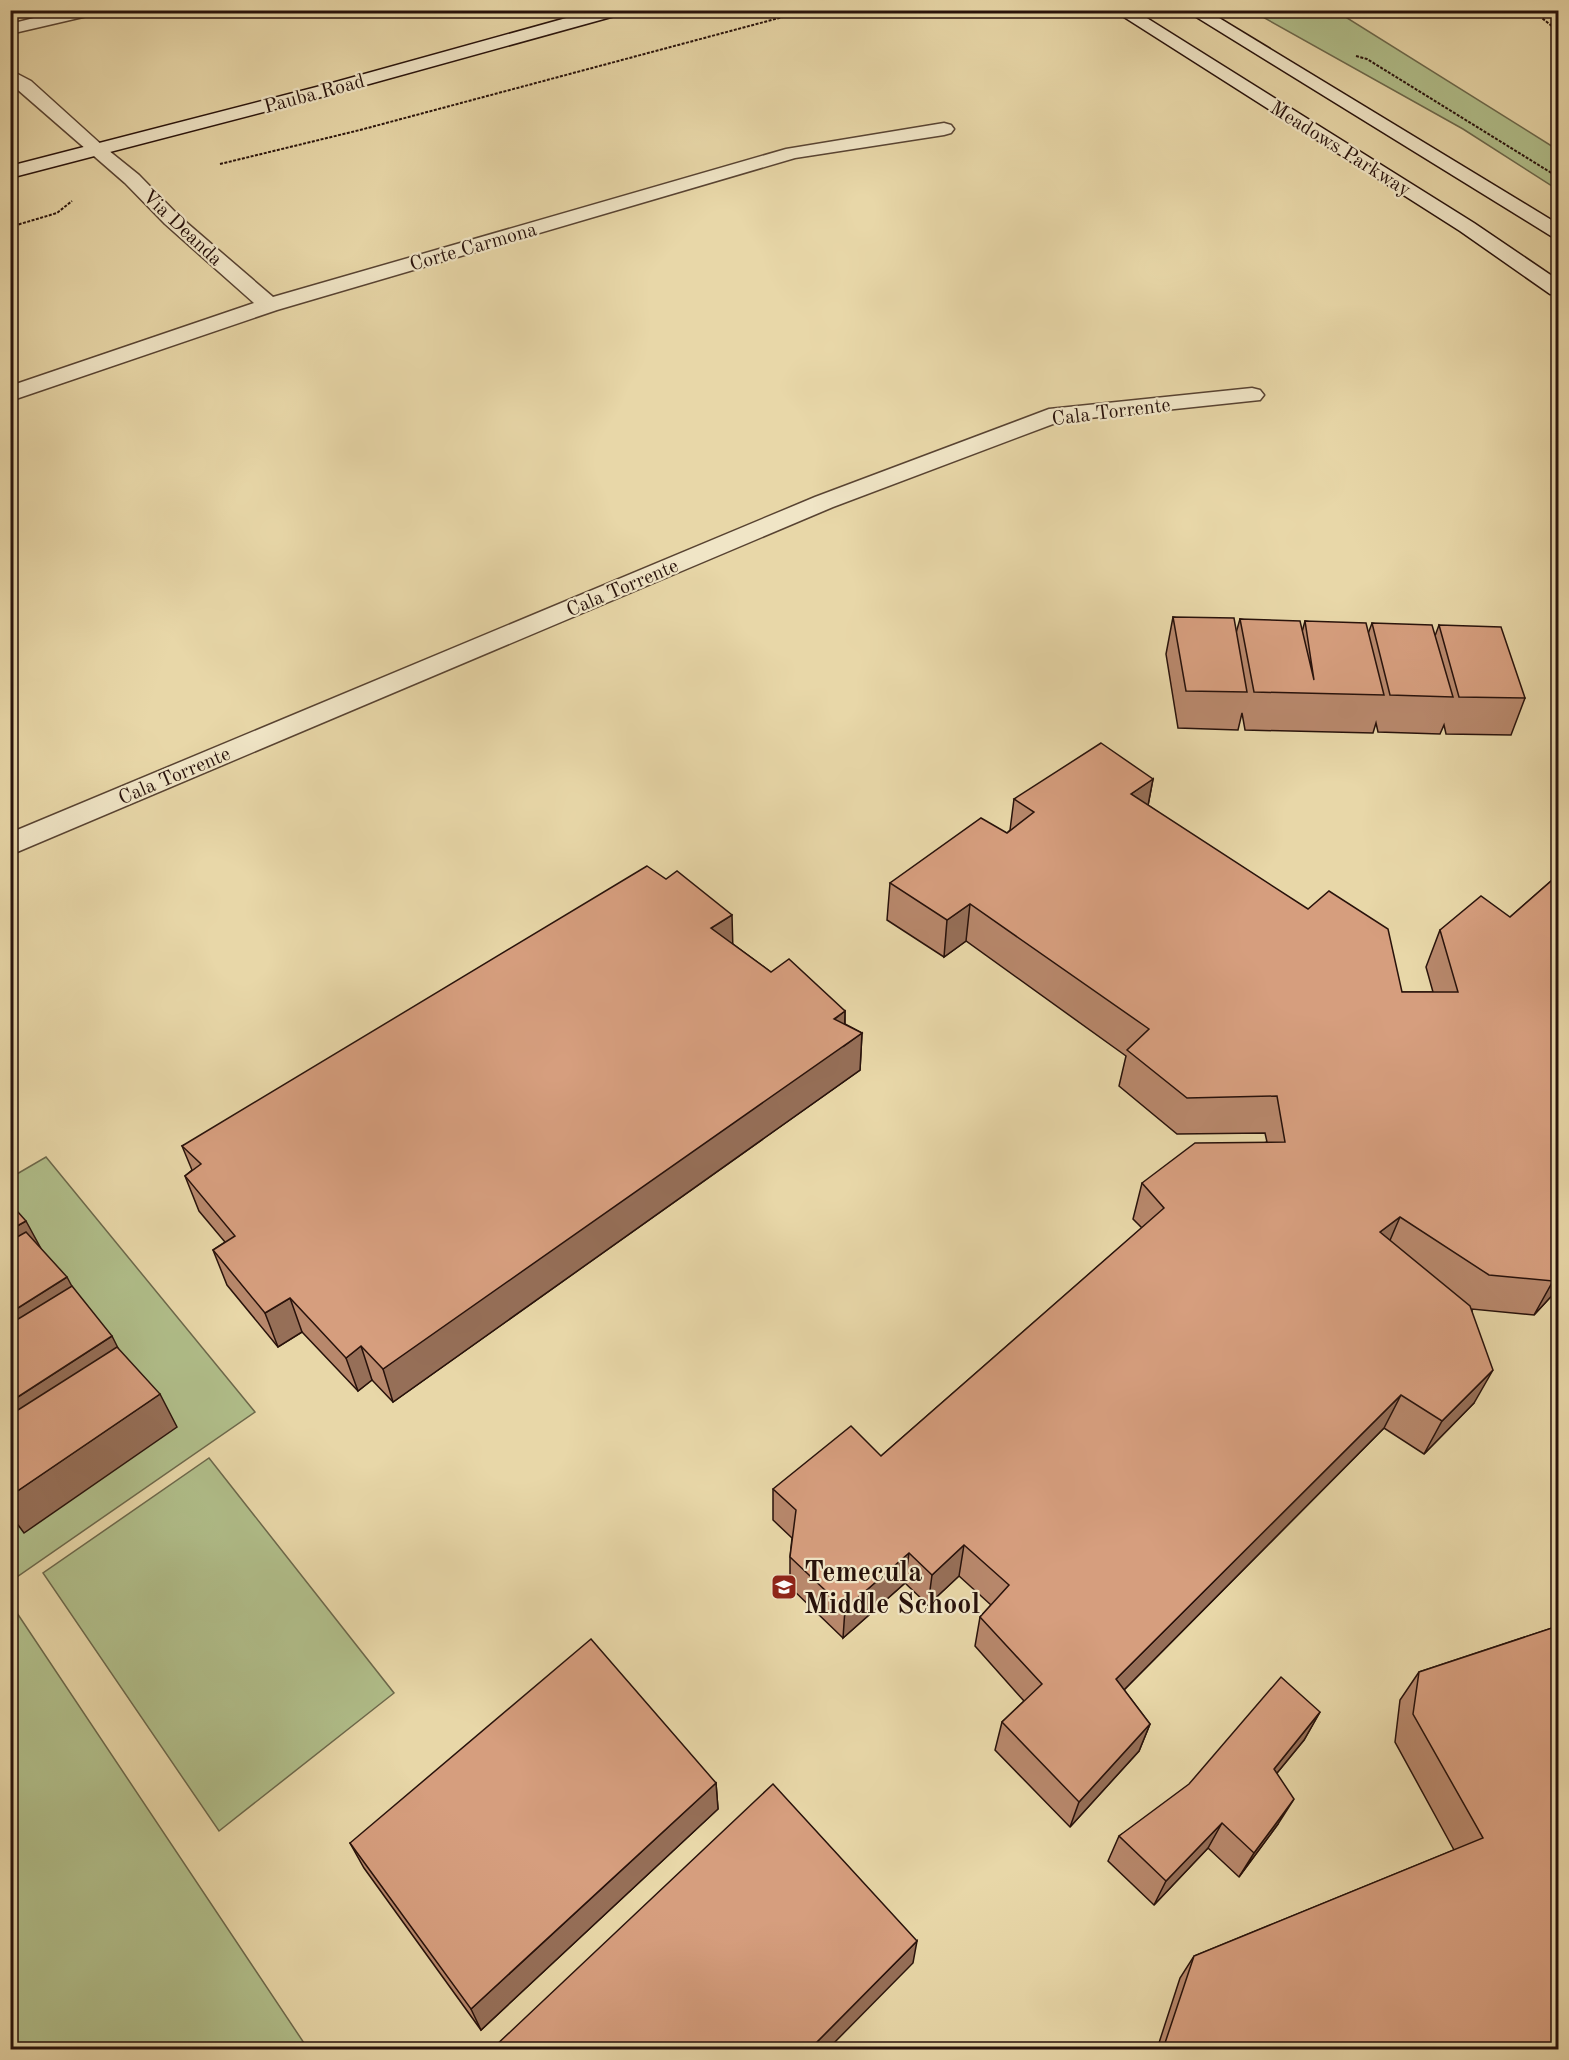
<svg xmlns="http://www.w3.org/2000/svg" width="1569" height="2060" font-family="'Old Standard TT',serif">
  <rect width="100%" height="100%" fill="#e8d7a8"/>
  <filter id="stains"><feTurbulence type="fractalNoise" baseFrequency=".00333" numOctaves="4"/><feColorMatrix values="0 0 0 0 .2 0 0 0 0 .09 0 0 0 0 .02 0 0 0 .5 -.17"/></filter>
  <radialGradient id="worn" r=".72"><stop offset=".6" stop-color="#630" stop-opacity="0"/><stop offset="1" stop-color="#630" stop-opacity=".3"/></radialGradient>
  <!-- green -->
  <g fill="#b1bf8b" stroke="#6c684b" stroke-width="1.5">
    <path d="M1252,11H1336L1558,150V190L1463,129Z"/>
    <path d="M46,1157L255,1412L11,1581L10,1178Z"/>
    <path d="M209,1458L394,1693L219,1831L43,1573Z"/>
    <path d="M15,1610L308,2049H11L10,1613Z"/>
  </g>
  <g fill="none" stroke-linecap="round" stroke-linejoin="round">
    <!-- minor casing -->
    <g stroke="#584332" stroke-width="3">
      <g id="minor">
        <path d="M66,10H98L96,14L10,34V24Z"/>
        <path d="M10,70L31,81L103,146L139,175L179,216L273,297L786,149L944,123L951,125L954,129L951,133L944,135L795,158L277,310L10,401V386L254,303L165,224L125,183L10,83Z"/>
        <path d="M1252,388L1260,390L1264,395L1260,400L1061,421L833,507L10,855V833L815,497L1049,409Z"/>
      </g>
    </g>
    <!-- secondary casing -->
    <g stroke="#28120b" stroke-width="3">
      <g id="secondary">
        <path d="M595,10H624L622,14L344,91L10,178V166L332,83Z"/>
        <path d="M1113,10H1134L1474,223L1558,280V295L1550,294L1460,231Z"/>
        <path d="M1185,10H1206L1558,224V238L1551,236Z"/>
      </g>
    </g>
    <!-- path -->
    <g stroke="#28120b" stroke-width="2" stroke-dasharray="3 1.5" stroke-linecap="butt">
      <path d="M1532,10L1558,31"/>
      <path d="M1356,56L1367,59L1558,177"/>
      <path d="M220,164L360,130L809,10"/>
      <path d="M10,227L57,213L72,201"/>
    </g>
    <!-- minor -->
    <use href="#minor" fill="#f0e5c6" fill-rule="evenodd"/>
    <!-- secondary -->
    <use href="#secondary" fill="#f0e5c6" fill-rule="evenodd"/>
  </g>
  <!-- wall -->
  <g fill="#b8886c" stroke="#28120b" stroke-width="1.5">
    <path d="M1173,617L1236,633L1240,619L1302,632L1305,621L1368,634L1372,623L1435,636L1439,625L1525,698L1511,735L1446,734L1444,725L1440,734L1378,732L1376,723L1373,733L1245,730L1242,713L1238,730L1178,728L1166,654Z"/>
    <path d="M1153,779L1148,805L1402,992H1433L1426,967L1440,930L1510,917L1558,875V1289L1534,1315L1472,1309L1474,1403L1424,1454L1384,1428L1124,1690L1150,1724L1139,1751L1070,1827L995,1750L1002,1722L1024,1701L975,1646L980,1617L991,1605L959,1576L928,1605L905,1583L843,1638L790,1587V1557L792,1538L773,1520V1489L881,1456L1142,1228L1133,1219L1142,1183L1267,1142L1265,1133L1177,1134L1119,1086L1126,1056L966,941L944,957L887,920L890,883L1007,833L1010,830L1014,799Z"/>
    <path d="M733,944L771,972L845,1011V1024L862,1033L860,1070L393,1402L372,1380L358,1391L302,1332L278,1347L227,1285L213,1250L225,1242L199,1211L185,1176L192,1170L182,1146Z"/>
    <path d="M1558,1626V2049H1157L1180,1978L1194,1956L1454,1850L1395,1742L1400,1700L1419,1672Z"/>
    <path d="M1320,1712L1304,1740L1277,1773L1278,1824L1239,1877L1208,1848L1154,1905L1108,1861L1119,1836Z"/>
    <path d="M716,1783L718,1809L481,2030L364,1868L350,1843Z"/>
  </g>
  <!-- shaded-wall -->
  <g fill="#966f58" stroke="#28120b" stroke-width="1.5">
    <path d="M1153,779L1146,816L1131,794Z"/>
    <path d="M970,904L966,941L944,957L947,920Z"/>
    <path d="M732,915L733,952L711,928Z"/>
    <path d="M845,1011L844,1046L862,1033L860,1070L393,1402L383,1369Z"/>
    <path d="M1558,1067V1087L1552,1072Z"/>
    <path d="M1400,1217L1385,1252L1380,1232Z"/>
    <path d="M26,1221L45,1256L10,1277V1230Z"/>
    <path d="M1558,1275V1289L1534,1315L1553,1281Z"/>
    <path d="M67,1277L85,1311L10,1359V1313Z"/>
    <path d="M290,1298L302,1332L278,1347L265,1313Z"/>
    <path d="M112,1336L129,1370L10,1449V1402Z"/>
    <path d="M361,1346L372,1380L358,1391L346,1358Z"/>
    <path d="M1493,1370L1474,1403L1424,1454L1442,1421Z"/>
    <path d="M160,1394L177,1427L24,1533L10,1514V1496Z"/>
    <path d="M1401,1395L1384,1428L1107,1707L1116,1679Z"/>
    <path d="M964,1545L959,1576L928,1605L932,1575Z"/>
    <path d="M909,1553L905,1583L843,1638L845,1609Z"/>
    <path d="M1320,1712L1304,1740L1259,1795L1274,1769Z"/>
    <path d="M1150,1724L1139,1751L1070,1827L1079,1802Z"/>
    <path d="M716,1783L718,1809L481,2030L471,2009Z"/>
    <path d="M1294,1799L1278,1824L1239,1877L1254,1853Z"/>
    <path d="M1222,1823L1208,1848L1154,1905L1166,1881Z"/>
    <path d="M917,1941L913,1963L828,2049H810Z"/>
  </g>
  <!-- building -->
  <g fill="#d69e7e" stroke="#28120b" stroke-width="1.5">
    <path d="M1173,617L1234,618L1247,692L1186,691Z"/>
    <path d="M1240,619L1300,621L1314,680L1305,621L1366,623L1384,695L1254,692Z"/>
    <path d="M1372,623L1432,625L1453,697L1390,695Z"/>
    <path d="M1439,625L1501,627L1525,698L1459,697Z"/>
    <path d="M1101,743L1153,779L1131,794L1308,909L1329,891L1388,929L1402,992H1458L1440,930L1481,896L1510,917L1558,875V1067L1552,1072L1558,1077V1275L1553,1281L1489,1275L1400,1217L1380,1232L1470,1306L1493,1370L1442,1421L1401,1395L1116,1679L1150,1724L1079,1802L1002,1722L1042,1684L980,1617L1009,1585L964,1545L932,1575L909,1553L845,1609L790,1557L796,1510L773,1489L851,1426L881,1456L1164,1208L1142,1183L1195,1143L1285,1142L1277,1096L1187,1098L1127,1050L1149,1029L970,904L947,920L890,883L981,818L1007,833L1034,812L1014,799Z"/>
    <path d="M647,866L666,879L677,871L732,915L711,928L771,972L789,959L845,1011L834,1019L862,1033L383,1369L361,1346L346,1358L290,1298L265,1313L213,1250L235,1236L185,1176L201,1164L182,1146Z"/>
    <path d="M10,1203L26,1221L10,1230Z"/>
    <path d="M26,1232L67,1277L10,1313V1241Z"/>
    <path d="M72,1286L112,1336L10,1402V1324Z"/>
    <path d="M117,1347L160,1394L10,1496V1415Z"/>
    <path d="M1558,1626V2049H1163L1194,1956L1483,1838L1413,1714L1419,1672Z"/>
    <path d="M591,1639L716,1783L471,2009L350,1843Z"/>
    <path d="M1281,1677L1320,1712L1274,1769L1294,1799L1254,1853L1222,1823L1166,1881L1119,1836L1189,1784Z"/>
    <path d="M773,1784L917,1941L810,2049H492Z"/>
  </g>
  <!-- icons -->
  <defs>
    <g id="school-square" transform="scale(1.35)"><rect x="-9" y="-9" width="18" height="18" rx="4" fill="#8f2418" stroke="#f0e5c6"/><path d="M0-5L7-2L0 1L-7-2ZM-4 1L0 2.5L4 1V4Q0 6-4 4Z" fill="#fff"/></g>
  </defs>
  <g fill-rule="evenodd">
    <use href="#school-square" x="784" y="1587"/>
  </g>
  <g text-anchor="middle" stroke-width="4.5" stroke-linejoin="round" paint-order="stroke">
    <!-- far-street labels -->
    <g font-size="20" fill="#28120b" stroke="#f0e5c6">
      <text transform="translate(314 93) rotate(-15)" y="7">Pauba Road</text>
      <text transform="translate(1341 148) rotate(32)" y="7">Meadows Parkway</text>
      <text transform="translate(183 227) rotate(43)" y="7">Via Deanda</text>
      <text transform="translate(473 246) rotate(-16)" y="7">Corte Carmona</text>
      <text transform="translate(1111 411) rotate(-7)" y="7">Cala Torrente</text>
      <text transform="translate(622 587) rotate(-23)" y="7">Cala Torrente</text>
      <text transform="translate(174 775) rotate(-23)" y="7">Cala Torrente</text>
    </g>
    <!-- near-poi labels -->
    <g font-size="28" font-weight="bold" fill="#28120b" stroke="#f0e5c6" text-anchor="start">
      <text x="804" y="1581">Temecula<tspan x="804" dy="32">Middle School</tspan></text>
    </g>
  </g>
  <!-- margin -->
  <rect width="1569" height="2060" fill="none" stroke="#e8d7a8" stroke-width="36"/>
  <rect x="12" y="12" width="1545" height="2036" fill="none" stroke="#28120b" stroke-width="3"/>
  <rect x="18" y="18" width="1533" height="2024" fill="none" stroke="#28120b" stroke-width="1.5"/>
  <rect width="100%" height="100%" filter="url(#stains)"/>
  <rect width="100%" height="100%" fill="url(#worn)"/>
</svg>
